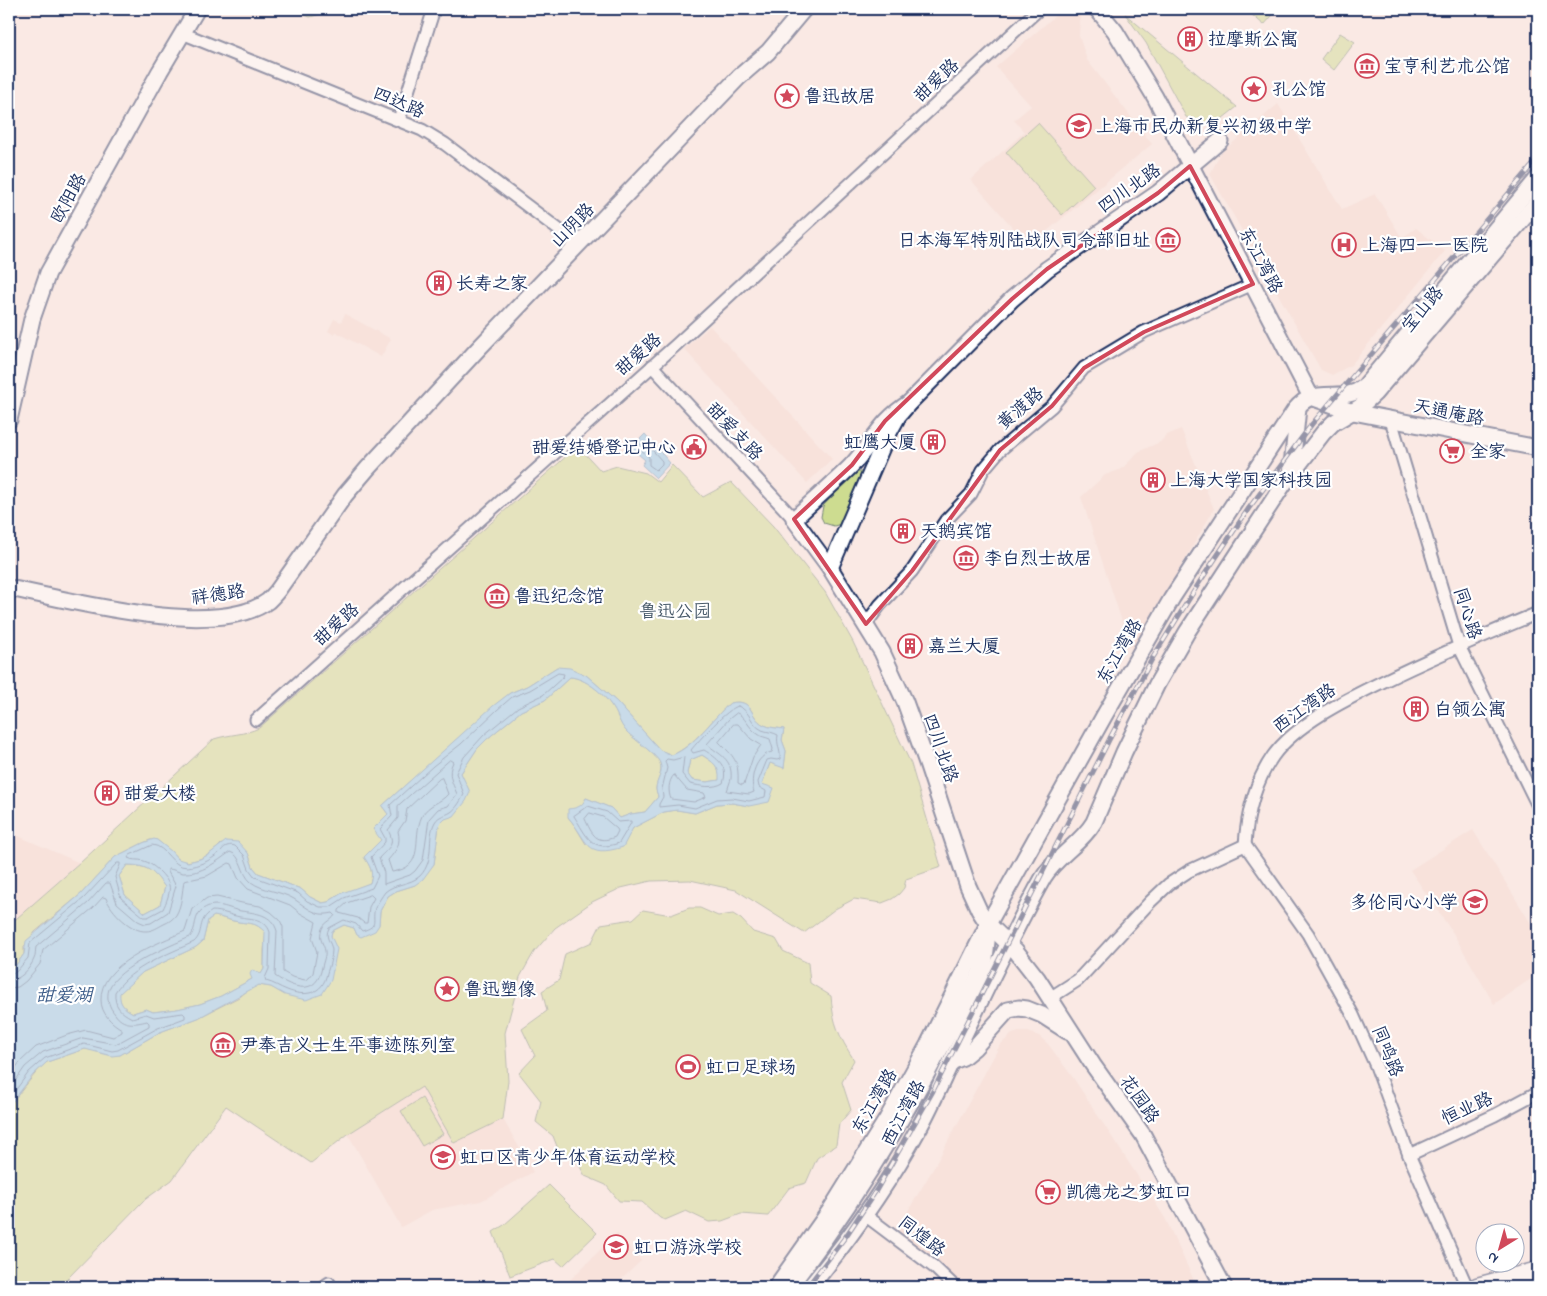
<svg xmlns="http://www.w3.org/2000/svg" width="1547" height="1296" font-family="'Indie Flower','LXGW WenKai TC',sans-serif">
  <rect width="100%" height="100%" fill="#fae9e4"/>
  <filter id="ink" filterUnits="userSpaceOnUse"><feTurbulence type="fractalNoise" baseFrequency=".02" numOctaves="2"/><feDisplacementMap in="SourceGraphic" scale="10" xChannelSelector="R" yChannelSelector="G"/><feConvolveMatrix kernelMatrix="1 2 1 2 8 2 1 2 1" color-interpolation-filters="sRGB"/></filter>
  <g filter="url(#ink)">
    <!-- built -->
    <g fill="#f6d9d1">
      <path d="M1063,9L1080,14L1079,36L1087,60L1152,144L1029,246L971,180L1024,132L1014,120L1031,106L996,67Z"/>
      <path d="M1278,104L1342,209L1375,194L1402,238L1416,228L1445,251L1351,365L1332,375L1321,370L1210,174L1221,153Z"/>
      <path d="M345,314L391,339L381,357L336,332L334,335L328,331L334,319L341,322Z"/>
      <path d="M710,326L832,459L807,483L684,349Z"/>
      <path d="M1181,429L1214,509L1132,652L1081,497L1105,475L1119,470L1125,466L1138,452L1160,442L1167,435Z"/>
      <path d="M1473,830L1538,935V974L1494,1004L1453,933L1410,870Z"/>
      <path d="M9,832L80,863L9,925Z"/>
      <path d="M1019,1032H1028L1039,1036L1048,1044L1074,1079L1165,1218L1197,1287H962L949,1274L902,1236L899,1231L902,1221L933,1169L1000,1045L1012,1034Z"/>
      <path d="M422,1087L454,1142L503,1119L533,1172L481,1201L432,1210L401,1227L348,1134Z"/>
      <path d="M617,1233L641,1261L613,1287H563Z"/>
    </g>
    <!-- green -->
    <g fill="#cddc90" stroke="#748677">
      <path d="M299,9H324L321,14L310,17L305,15Z"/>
      <path d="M1255,9H1278L1264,25L1251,14Z"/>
      <path d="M1125,14L1237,107L1218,122L1210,124L1200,123L1186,117L1146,43Z"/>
      <path d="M1340,33L1355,42L1334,70L1321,59Z"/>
      <path d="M1038,123L1094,186L1062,215L1006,152Z"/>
      <path d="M578,446L601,471L617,466L646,473L658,482L672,465L703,497L731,482L773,526L825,592L853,642L911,764L941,867L906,879L904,888L899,894L892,899L882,903L854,899L835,909L804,933L736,890L690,880L651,881L621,888L592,902L555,928L534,952L520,977L505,1033L508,1081L503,1119L454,1143L422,1087L348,1134L311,1163L226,1106L172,1180L143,1201L67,1279L55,1287H9V1106L39,1069L47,1062L85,1049L120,1055L160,1032L198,1018L241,996L248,990L259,985L271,987L285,995L331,936L332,931L344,925L354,928L357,935L379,925L380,911L388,896L396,891L415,885L434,864L439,825L445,819L465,784L461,773L477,749L487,739L521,711L545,700L570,677C585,678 603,693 611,705C618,713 619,723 627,732C634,739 658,756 660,763C664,773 656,780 656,789C656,792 658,794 658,797L645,812L631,814L620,818L611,808L586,798L583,804L568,817L575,826L586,844L628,836L633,828L664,812L677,810L695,813L717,804L732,803L749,806L762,784L770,763L784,767L786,751L782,740L784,729C778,728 770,728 764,725C748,717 755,698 730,703C713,718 694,746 672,755L660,750L617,702L586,675L557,667L527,686L510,693L494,706L382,806L388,814L381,840L364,857C370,866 374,872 370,883L337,896L328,902L322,903L310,897L301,889L258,873L253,867L248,853L221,844C211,855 198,862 182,862L157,840H150L143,843L115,857L81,894L35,932L24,947V954L14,968L9,971V925L80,863L214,739C230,734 244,735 259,728Z"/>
      <path d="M858,472H862L864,475L841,524L834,526L824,523L821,517L823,506L854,473Z"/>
      <path d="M702,755C714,763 719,765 720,780L707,782L692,780L687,773L690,760Z"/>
      <path d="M127,865C148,866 153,870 165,887L160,905L145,913L125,895L119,876Z"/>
      <path d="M689,908H700L718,916L733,914L741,919L753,932L776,939L783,951L808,963L810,983L831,996C833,1024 839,1036 854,1060L842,1082L851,1110L839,1124L836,1145L817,1158L806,1183L789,1188L768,1216L741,1214L722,1221L709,1222L686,1211L665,1220L660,1218L642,1202L619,1201L606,1185L585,1176L577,1161L560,1154L553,1136L536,1122L541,1101L519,1073L535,1056L522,1029L547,1011L542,991L559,980L565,954L592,942L601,924L633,919L643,910L671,915Z"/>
      <path d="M214,916C222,917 230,921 239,922C252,924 255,922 266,932L264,950V969L261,974H258L252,979L221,996L200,1004L178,1009L153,1012L146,1009L133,1013C124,1008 119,1004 119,993L143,972L196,947L203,941L208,920Z"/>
      <path d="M422,1098L443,1134L422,1146L401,1111Z"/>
      <path d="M549,1185L597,1233L563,1266L555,1259L510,1276L493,1232L504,1225Z"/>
    </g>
    <!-- water -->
    <g fill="#8ecbef" stroke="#608db5" fill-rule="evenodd">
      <path d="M645,434L670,463L656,478L642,465L645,460L631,448Z"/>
      <path d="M557,667L570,668L586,675L617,702L660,750L672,755C694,747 713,718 730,703C755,698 748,717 764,725C770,728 778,728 784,729L782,740L786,751L784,768L770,763L762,784L774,788L769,802L749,806L732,803L717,804L695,813L677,810L664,812L633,828L623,847C584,859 589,841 568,817V809C577,808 582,807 586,798L611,808L620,818L631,814L645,812L658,797C658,794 656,792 656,789C656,780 664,773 660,763C658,756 634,739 627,732C619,724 618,713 611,705C603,693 585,678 570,677L545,700L521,711L487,739L477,749L461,773L470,792L466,801L454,816L445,819L439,825L434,864L423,879L415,885L396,891L388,896L380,911L379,925L375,931L361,937L357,935L354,928L344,925L332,931L331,936L337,949L331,980L322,994L306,1000L285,995L271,987L259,985L198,1018L160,1032L120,1055L112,1056L85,1049L47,1062L33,1075L9,1106V971L14,968L24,954L26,941L81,894L115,857L143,843L154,839L157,840L171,851L178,859L188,862L200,859L208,855L226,841L238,842L248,853L253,867L258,873L301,889L310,897L322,903L328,902L342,893L370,883C374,872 370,866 364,857L381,840L373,829L388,814L382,806L493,706L510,693L527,686ZM702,755C713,762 720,766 719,780L707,782L692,780L687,773L690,760ZM127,865C148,865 153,871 165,887L160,905L145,913L125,895L119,876ZM214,916C222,917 231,921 239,922C252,924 255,922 265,932L264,969L261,974L252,970L250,974L252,979L221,996L200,1004L177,1009L153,1012L146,1009L133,1013C124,1008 119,1004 120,993L143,972L196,947L203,941L208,920Z"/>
    </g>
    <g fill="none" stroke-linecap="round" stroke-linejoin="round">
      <!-- shore -->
      <g stroke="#496d98" stroke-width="1">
        <path d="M643,442L646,443L662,461V464L656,470L649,465V457L639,448Z"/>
        <path d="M738,706C751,711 750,724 762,730C767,732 773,732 778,735C776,744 781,750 780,759L777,760L771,759L767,760L758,782L759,787L766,791L765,797L749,801L732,798L717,799L695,808L678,805L659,807V804L663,797L662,789L667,768L665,761L667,759L673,760L684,757L682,774L690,784C701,786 713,789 723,783C729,766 717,758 704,750L693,753L691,750C699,740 727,709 738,706Z"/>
        <path d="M737,713C745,716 749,729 758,734C761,737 766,737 770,739L773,749L772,752C756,755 749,778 754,792L749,794L727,791C728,787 730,783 731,779C733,758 719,755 707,744L729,719Z"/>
        <path d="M734,724H738L751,739L761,745L753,757L744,784L742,785L738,783C739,760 734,757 719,742Z"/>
        <path d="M450,760L453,762C447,774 452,782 457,794L448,806L438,809L429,819L423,860L415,871L410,875L384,884V873L379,858C389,847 396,845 388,830L398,818V806Z"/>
        <path d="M674,775L687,790L704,793L706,797L694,802L671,799C668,792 668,781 674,775Z"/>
        <path d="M442,778L448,794C441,803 428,804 422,816C411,839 427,867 392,872L388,860C397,850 401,844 398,831L405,821L407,809L439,779Z"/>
        <path d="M588,806L607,812L618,822L631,821V823L619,843C591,853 587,836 574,816Z"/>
        <path d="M590,813L603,817L617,829L618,831L615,837C596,845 592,834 585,819Z"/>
        <path d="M371,895L374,898L369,907L367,923H364L358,918L339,913V910L347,903Z"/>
        <path d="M9,975L17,971L28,958L30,943L84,898L117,863H120V865L115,877L121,898L144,917H148L163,909C166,903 171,891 169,885C167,877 152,863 144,861C138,859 133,861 128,858L130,855L152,845C167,846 171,867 187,867C198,866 210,861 219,853C222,851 223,847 227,846C231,845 232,845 235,846L244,855L249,869L255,877L298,893L307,901L320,907H330L344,898L372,888L378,876L371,857L385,842V838L380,829L392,816L390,805L433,766L461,744L497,710L512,697L530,690L558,673L564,674L563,677L543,695L518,707L484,735L464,757L456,773L464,794C462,799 456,809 451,812C445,816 439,815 435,822C426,838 436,859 420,876C410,885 395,883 385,892C382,896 377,904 375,908C371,921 380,926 362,931L356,924L344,920L329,928C324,938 331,941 332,950C332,957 329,967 327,973C323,995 304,997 287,990C279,987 274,983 266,981L265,978L269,969L270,932C265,918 252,919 240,917C230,915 222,911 212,911C196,921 205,932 194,942C168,954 131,967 115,992C114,1006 120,1012 132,1018L146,1014L154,1017L183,1013L185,1015V1018L158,1028L118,1050L112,1051L84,1044L45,1058L29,1072L9,1099"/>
        <path d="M9,981C20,980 30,969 34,959C36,956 35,951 36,947L88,903L106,883H110L117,903L138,921L145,924L151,923L168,912L176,886L168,872V869C173,869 178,872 183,873C202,874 216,862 230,852C242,855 241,874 251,882C263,891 281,891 294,899C302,904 308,910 317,913C322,915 328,914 333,913L335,915C331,922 323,922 321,932C319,940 324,944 325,951C326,955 323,962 322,967C317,996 294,989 275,976L277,931C272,914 256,913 241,911C228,909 216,900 203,909C193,916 197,929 190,937C170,946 117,967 109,989C106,998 109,1007 115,1014C123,1026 135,1024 147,1021L149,1023V1026L116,1044L83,1038L43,1052L25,1067L9,1090"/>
        <path d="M9,988L18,987L26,981L40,964L43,950L93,908L103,897L106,898C111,911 131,932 146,931C153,931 158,927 164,924C169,922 173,919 176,915C182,905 182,892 184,881L207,876L229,863L232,864L238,878L248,889L290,905L300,913L316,922L312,938L317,952L313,973L309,978L305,980L292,977L283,972V927L280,920L271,912L260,906L242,903L217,897L207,898L192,909L185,931C159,943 99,964 101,1000C101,1013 111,1023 122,1029V1032L113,1037L86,1030L67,1035L36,1047L20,1062L9,1077"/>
      </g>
      <!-- street casing -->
      <g stroke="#1b2f5e" stroke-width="15">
        <g id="street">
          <path d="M182,33L422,130L445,144L579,245"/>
          <path d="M399,120L434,9"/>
          <path d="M652,366L794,519"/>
          <path d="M1391,420L1459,646L1538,806"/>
          <path d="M866,624L880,605L912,571L946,520L971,494L983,470L1000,450L1052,406L1084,368L1144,332L1253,284"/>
          <path d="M256,720L677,344L1039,9"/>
          <path d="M1245,845L1308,934L1353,1015L1376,1066L1409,1155L1467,1287"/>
          <path d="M1245,845C1247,813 1255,782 1273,756C1296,724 1347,699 1382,682C1433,657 1485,635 1538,613"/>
          <path d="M1050,998L1078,980L1150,902L1169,884L1189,871L1245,845"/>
          <path d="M1409,1155L1495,1115L1538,1092"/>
          <path d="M865,1215L934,1267L955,1287"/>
          <path d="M323,1287L329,1283L331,1287"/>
        </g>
      </g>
      <!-- secondary casing -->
      <g stroke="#1b2f5e" stroke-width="19">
        <g id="secondary">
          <path d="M1097,9L1115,31L1155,97L1311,397L1353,412L1538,448"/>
          <path d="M909,403C880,421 873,443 851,466C833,484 813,501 794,519L830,568L882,652L905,702L927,763L968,886L979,910L988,924L1016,951L1037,978L1093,1065L1143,1135L1224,1287"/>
          <path d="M9,420L32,319L48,273L160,71L197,9"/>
          <path d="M1291,475L1298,408"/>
          <path d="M830,568L885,440L898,416L909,403L1012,299L1047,269L1158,193L1220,141"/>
          <path d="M9,588C69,600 216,640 268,601C271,598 275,594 278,590L345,495L368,468L478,349L739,77L768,52L804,9"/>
          <path d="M951,1062L963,1057L974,1048L1008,1010L1019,1008L1027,1009L1042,1015L1067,1031"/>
          <path d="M793,1282C867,1185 925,1081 980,973L985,958L988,933"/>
          <path d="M776,1287L831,1209L887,1119L928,1045L988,924L1104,716L1172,598L1295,410C1299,405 1304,400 1310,398C1329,391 1346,401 1364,387L1538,178"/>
          <path d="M810,1287C850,1238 888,1185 919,1128C931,1106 941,1083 952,1060C981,999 1010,937 1043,878C1056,856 1081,844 1094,822L1124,752L1157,684L1187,632L1253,531L1283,485L1323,433L1333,423L1360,407L1375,393L1538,201"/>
        </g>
      </g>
      <!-- primary casing -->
      <g stroke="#1b2f5e" stroke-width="21">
        <path id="primary" d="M1477,1287L1538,1271"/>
      </g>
      <!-- highway casing -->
      <g stroke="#1b2f5e" stroke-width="24">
        <path id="highway" d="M1513,1287L1538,1281"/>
      </g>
      <!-- street -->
      <use href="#street" stroke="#fff" stroke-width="11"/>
      <!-- secondary -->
      <use href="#secondary" stroke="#fff" stroke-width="15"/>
      <!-- primary -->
      <use href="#primary" stroke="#fff" stroke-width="18"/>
      <!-- highway -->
      <use href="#highway" stroke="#fff" stroke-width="20"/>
      <!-- rail casing -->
      <g stroke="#1b2f5e" stroke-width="5">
        <path id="rail" d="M807,1287L846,1236L877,1189L933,1091L1110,738L1152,659L1199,583L1249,508L1312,424L1538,159"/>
      </g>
      <!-- rail -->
      <use href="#rail" stroke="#fff" stroke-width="3" stroke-dasharray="9" stroke-linecap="butt"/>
    </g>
  </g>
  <!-- marked area -->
  <path d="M0 0H1547V1296H0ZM1190,166L1253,284L1144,332L1084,368L1052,406L1000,450L912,571L866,624L794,519L852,465L885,421L1012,299L1047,269L1158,193Z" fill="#fae9e4" fill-opacity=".55" fill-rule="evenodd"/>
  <path fill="none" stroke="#d1495b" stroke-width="4" stroke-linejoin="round" d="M1190,166L1253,284L1144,332L1084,368L1052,406L1000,450L912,571L866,624L794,519L852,465L885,421L1012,299L1047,269L1158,193Z"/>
  <!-- icons -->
  <defs>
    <g id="building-ring" transform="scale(1.25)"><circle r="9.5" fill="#fff" stroke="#d1495b" stroke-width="1.5"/><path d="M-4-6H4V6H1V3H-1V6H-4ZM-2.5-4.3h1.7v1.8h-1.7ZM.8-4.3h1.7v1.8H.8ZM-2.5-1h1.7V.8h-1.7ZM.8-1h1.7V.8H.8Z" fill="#d1495b"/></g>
    <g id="museum-ring" transform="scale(1.25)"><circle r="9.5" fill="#fff" stroke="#d1495b" stroke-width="1.5"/><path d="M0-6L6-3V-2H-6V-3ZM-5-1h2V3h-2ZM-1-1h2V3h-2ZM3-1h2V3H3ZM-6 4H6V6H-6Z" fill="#d1495b"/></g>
    <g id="sight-ring" transform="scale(1.25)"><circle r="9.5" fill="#fff" stroke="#d1495b" stroke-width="1.5"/><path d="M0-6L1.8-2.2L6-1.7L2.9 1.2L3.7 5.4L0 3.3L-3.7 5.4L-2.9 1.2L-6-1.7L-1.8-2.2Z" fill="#d1495b"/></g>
    <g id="school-ring" transform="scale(1.25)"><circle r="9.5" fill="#fff" stroke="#d1495b" stroke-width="1.5"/><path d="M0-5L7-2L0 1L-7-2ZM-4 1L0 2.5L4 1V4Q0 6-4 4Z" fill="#d1495b"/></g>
    <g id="hospital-ring" transform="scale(1.25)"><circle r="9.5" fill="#fff" stroke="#d1495b" stroke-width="1.5"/><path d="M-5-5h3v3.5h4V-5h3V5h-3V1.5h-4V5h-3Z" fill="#d1495b"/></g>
    <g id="civic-ring" transform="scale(1.25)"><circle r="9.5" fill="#fff" stroke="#d1495b" stroke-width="1.5"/><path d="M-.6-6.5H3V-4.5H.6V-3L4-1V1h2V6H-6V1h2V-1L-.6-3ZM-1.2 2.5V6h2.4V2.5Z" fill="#d1495b"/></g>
    <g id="supermarket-ring" transform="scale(1.25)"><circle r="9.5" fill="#fff" stroke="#d1495b" stroke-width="1.5"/><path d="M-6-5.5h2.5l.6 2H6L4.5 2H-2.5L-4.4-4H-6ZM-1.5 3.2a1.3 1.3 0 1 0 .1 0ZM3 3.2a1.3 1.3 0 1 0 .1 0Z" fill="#d1495b"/></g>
    <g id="stadium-ring" transform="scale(1.25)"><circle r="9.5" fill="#fff" stroke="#d1495b" stroke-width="1.5"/><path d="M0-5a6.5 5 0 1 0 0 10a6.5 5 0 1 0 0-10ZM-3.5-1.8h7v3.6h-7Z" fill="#d1495b"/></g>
  </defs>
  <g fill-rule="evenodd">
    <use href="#building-ring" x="1190" y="39"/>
    <use href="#museum-ring" x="1367" y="66"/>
    <use href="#sight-ring" x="1254" y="89"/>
    <use href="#sight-ring" x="787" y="96"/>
    <use href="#school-ring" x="1079" y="126"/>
    <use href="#museum-ring" x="1168" y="240"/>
    <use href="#hospital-ring" x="1344" y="245"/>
    <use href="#building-ring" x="439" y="283"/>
    <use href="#building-ring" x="933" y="442"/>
    <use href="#civic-ring" x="694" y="447"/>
    <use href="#supermarket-ring" x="1452" y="451"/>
    <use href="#building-ring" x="1153" y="480"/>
    <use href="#building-ring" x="903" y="531"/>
    <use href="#museum-ring" x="966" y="558"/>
    <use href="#museum-ring" x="497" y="596"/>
    <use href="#building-ring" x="910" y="646"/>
    <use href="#building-ring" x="1416" y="709"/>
    <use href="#building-ring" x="107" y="793"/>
    <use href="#school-ring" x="1475" y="902"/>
    <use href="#sight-ring" x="447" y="989"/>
    <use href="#museum-ring" x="223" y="1045"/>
    <use href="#stadium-ring" x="688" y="1067"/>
    <use href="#school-ring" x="443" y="1157"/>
    <use href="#supermarket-ring" x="1048" y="1192"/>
    <use href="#school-ring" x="616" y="1247"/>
  </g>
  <g text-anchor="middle" stroke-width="4.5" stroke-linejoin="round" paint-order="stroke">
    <!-- poi labels -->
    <g font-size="18" fill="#1b2f5e" stroke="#fff" text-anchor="start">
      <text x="1208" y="45">拉摩斯公寓</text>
      <text x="1384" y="72">宝亨利艺术公馆</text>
      <text x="1272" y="95">孔公馆</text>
      <text x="804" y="102">鲁迅故居</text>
      <text x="1096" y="132">上海市民办新复兴初级中学</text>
      <text x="1150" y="246" text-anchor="end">日本海军特别陆战队司令部旧址</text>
      <text x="1362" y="251">上海四一一医院</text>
      <text x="456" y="289">长寿之家</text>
      <text x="916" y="448" text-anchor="end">虹鹰大厦</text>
      <text x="676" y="453" text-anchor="end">甜爱结婚登记中心</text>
      <text x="1470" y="457">全家</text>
      <text x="1170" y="486">上海大学国家科技园</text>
      <text x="920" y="537">天鹅宾馆</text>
      <text x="984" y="564">李白烈士故居</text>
      <text x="514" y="602">鲁迅纪念馆</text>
      <text x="928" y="652">嘉兰大厦</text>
      <text x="1434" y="715">白领公寓</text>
      <text x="124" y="799">甜爱大楼</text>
      <text x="1458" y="908" text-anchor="end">多伦同心小学</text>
      <text x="464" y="995">鲁迅塑像</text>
      <text x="240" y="1051">尹奉吉义士生平事迹陈列室</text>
      <text x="706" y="1073">虹口足球场</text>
      <text x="460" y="1163">虹口区青少年体育运动学校</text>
      <text x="1066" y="1198">凯德龙之梦虹口</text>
      <text x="634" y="1253">虹口游泳学校</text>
    </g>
    <!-- street labels -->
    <g font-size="18" fill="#1b2f5e" stroke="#fff">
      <text transform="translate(936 80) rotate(-43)" y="6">甜爱路</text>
      <text transform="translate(399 102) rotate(23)" y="6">四达路</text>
      <text transform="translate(1129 188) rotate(-35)" y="6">四川北路</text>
      <text transform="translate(68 198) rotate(-61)" y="6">欧阳路</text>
      <text transform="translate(572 225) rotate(-46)" y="6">山阴路</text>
      <text transform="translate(1261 260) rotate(62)" y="6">东江湾路</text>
      <text transform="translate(1422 309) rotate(-50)" y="6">宝山路</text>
      <text transform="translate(638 354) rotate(-41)" y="6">甜爱路</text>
      <text transform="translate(1020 408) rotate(-41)" y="6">黄渡路</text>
      <text transform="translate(1449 412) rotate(11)" y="6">天通庵路</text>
      <text transform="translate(735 431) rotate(47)" y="6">甜爱支路</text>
      <text transform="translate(218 594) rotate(-8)" y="6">祥德路</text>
      <text transform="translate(1468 613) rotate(72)" y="6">同心路</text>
      <text transform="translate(336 624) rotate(-42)" y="6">甜爱路</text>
      <text transform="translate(1119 651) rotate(-60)" y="6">东江湾路</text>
      <text transform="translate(1304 708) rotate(-35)" y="6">西江湾路</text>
      <text transform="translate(941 748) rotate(71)" y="6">四川北路</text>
      <text transform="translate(1388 1051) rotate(68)" y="6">同鸣路</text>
      <text transform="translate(1140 1099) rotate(55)" y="6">花园路</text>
      <text transform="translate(874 1101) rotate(-60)" y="6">东江湾路</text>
      <text transform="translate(1467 1108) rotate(-25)" y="6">恒业路</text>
      <text transform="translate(903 1113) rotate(-62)" y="6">西江湾路</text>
      <text transform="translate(922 1236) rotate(38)" y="6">同煌路</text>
    </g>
    <!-- park labels -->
    <g font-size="18" fill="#485a6a" stroke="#fff">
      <text x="675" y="617">鲁迅公园</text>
    </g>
    <!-- water labels -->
    <g font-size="19" font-style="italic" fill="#3e5e8a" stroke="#fff">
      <text x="64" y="1001">甜爱湖</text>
    </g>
  </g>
  <!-- margin -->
  <rect width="1547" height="1296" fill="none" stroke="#fff" stroke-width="30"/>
  <rect x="15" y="15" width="1517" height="1266" fill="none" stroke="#1b2f5e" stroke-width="2" filter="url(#ink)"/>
  <!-- north arrow -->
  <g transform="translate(1500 1248) rotate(217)"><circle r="24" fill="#ffffff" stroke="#a4acbf"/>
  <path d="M0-4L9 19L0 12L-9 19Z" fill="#d1495b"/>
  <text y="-8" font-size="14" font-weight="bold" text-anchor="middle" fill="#1b2f5e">N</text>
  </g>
</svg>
